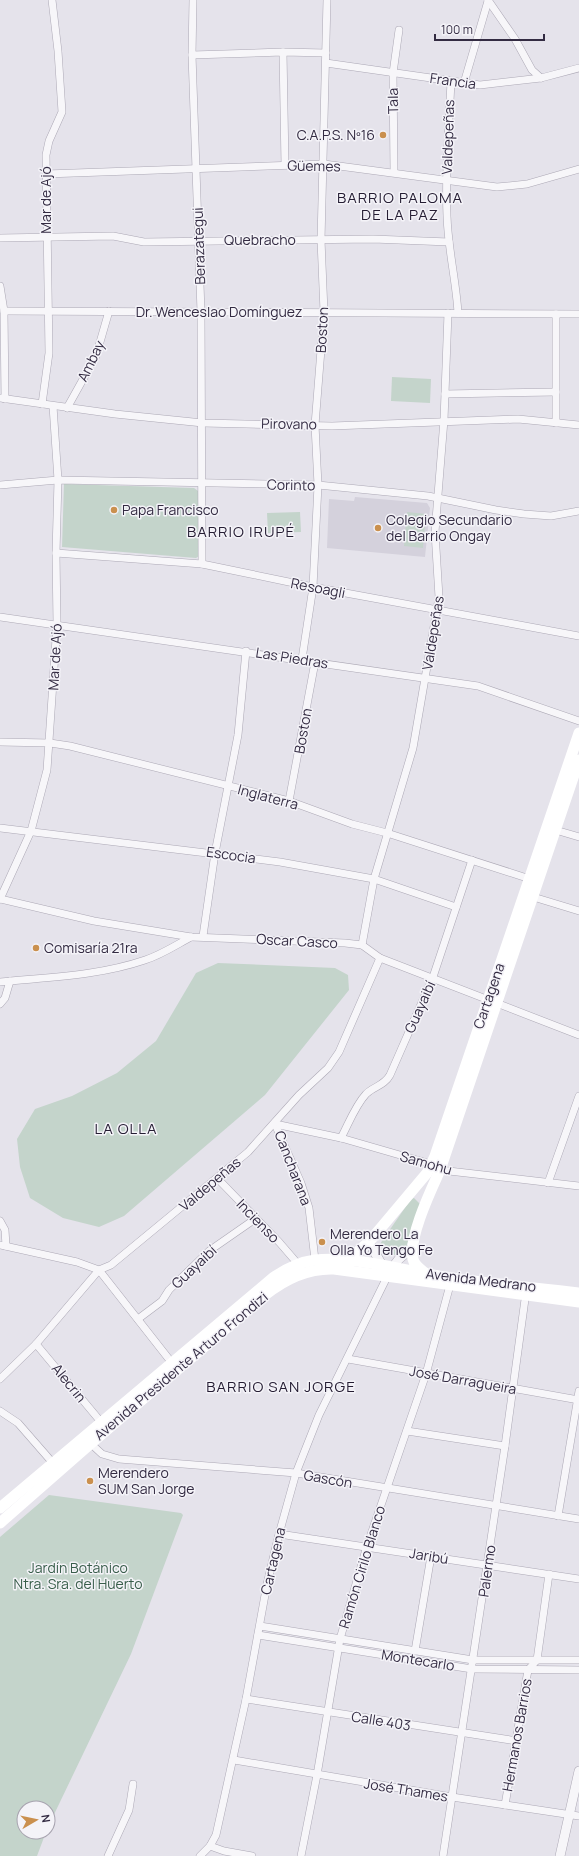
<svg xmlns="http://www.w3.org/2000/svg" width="579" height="1856" font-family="Manrope,sans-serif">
  <rect width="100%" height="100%" fill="#e5e3eb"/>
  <!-- built -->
  <path fill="#d4d1dc" d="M355,497L427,503L430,508L425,557L327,548L329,499L354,501Z"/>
  <!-- green -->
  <g fill="#c4d4cb">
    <path d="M392,377L431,379L430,403L391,401Z"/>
    <path d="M64,484L194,488L198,491L199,556L196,558L62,547Z"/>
    <path d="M300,512L301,532L268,533L267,513Z"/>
    <path d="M407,512L426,514L423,548L404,546Z"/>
    <path d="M218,963L335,968L348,975L349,990L265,1095L124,1216L99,1227L63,1218L30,1198L20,1167L17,1139L35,1109L72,1096L117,1073L156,1041L196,973Z"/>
    <path d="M414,1198L420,1204L406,1248L395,1255L383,1251L380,1244L411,1199Z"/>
    <path d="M49,1495L181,1513L183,1515L131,1654L48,1827V1808H24V1832H46L37,1856H0V1537Z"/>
  </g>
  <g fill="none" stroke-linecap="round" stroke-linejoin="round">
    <!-- minor casing -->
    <g stroke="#aca8b5" stroke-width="8">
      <g id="minor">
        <path d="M193,0L192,55L201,312L202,564"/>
        <path d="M488,0L515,39L532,70L541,78"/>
        <path d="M283,52L285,165"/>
        <path d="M192,55L283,52L326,53"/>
        <path d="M326,63L480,85L541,78L579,68"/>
        <path d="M451,81C449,126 445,171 447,216C448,249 456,280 458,313"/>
        <path d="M464,83L488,1"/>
        <path d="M394,172L393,73L399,30"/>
        <path d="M46,174L324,164L497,187L527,184L579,169"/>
        <path d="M0,238L113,236L144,242L373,239L449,242"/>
        <path d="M0,286L4,311L5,399"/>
        <path d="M4,311L579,314"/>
        <path d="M445,394L556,392"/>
        <path d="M0,398L115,414L203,423L332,426L518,419L579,425"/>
        <path d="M42,404L49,353L46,155L49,141L62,112L58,51L52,0"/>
        <path d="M67,408L96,356L109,311"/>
        <path d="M556,423V314"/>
        <path d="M0,485L58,480L318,485L428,496L496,510L524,514L551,516L579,511"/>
        <path d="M56,553L202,564L313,587L579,636"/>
        <path d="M0,617L478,686L579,721"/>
        <path d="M302,659L313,587L318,485L315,425L324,312L321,240L327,0"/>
        <path d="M0,742L50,743L70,746L289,801L352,824L387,833L530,879"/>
        <path d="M289,801L315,662"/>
        <path d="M0,828L280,862L374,879L456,907"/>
        <path d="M552,829L579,837"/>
        <path d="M530,896L579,911"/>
        <path d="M0,899L94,921L191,937L345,943L362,945L380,958L579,1035"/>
        <path d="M0,899L31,831L47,770L57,624L56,553L58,480L53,406"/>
        <path d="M203,936L215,853L238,735L246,651"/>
        <path d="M362,945L374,879L413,748L439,597L435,532L444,420L448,313"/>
        <path d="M0,982C49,977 98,976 145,960C161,955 176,945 191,937"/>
        <path d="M0,1004L5,998L10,981"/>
        <path d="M275,1124L341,1138L431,1164L440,1170L579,1186"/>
        <path d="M275,1124L301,1183L309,1208L315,1260"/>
        <path d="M341,1138C349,1123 355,1106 366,1094C374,1086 384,1086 390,1075L433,977L472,860"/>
        <path d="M217,1178L279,1242L298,1264"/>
        <path d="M548,1183L579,1096"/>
        <path d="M0,1221L5,1230L6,1246"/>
        <path d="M0,1245L77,1262L99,1270L172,1363"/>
        <path d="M138,1319L162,1301L169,1290L209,1251L255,1219"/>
        <path d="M36,1344L101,1422"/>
        <path d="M348,1359L579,1400"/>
        <path d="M0,1379L36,1344L99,1270L111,1265L248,1152L299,1095L328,1068L339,1052L380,958"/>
        <path d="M0,1411L18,1423L52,1462"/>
        <path d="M407,1431L505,1446"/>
        <path d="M89,1442L102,1454L119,1459L296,1473L579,1519"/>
        <path d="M558,1516L579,1391"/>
        <path d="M279,1534L579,1579"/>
        <path d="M260,1626L473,1660H579"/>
        <path d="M258,1635L472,1669L579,1670"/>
        <path d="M415,1651L431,1556"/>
        <path d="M246,1699L517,1741"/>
        <path d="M234,1760L452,1797L579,1816"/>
        <path d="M505,1805L528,1670L537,1660L549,1574"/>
        <path d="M210,1846L224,1851L252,1856"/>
        <path d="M108,1856L129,1810L133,1784"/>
        <path d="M200,1856L210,1846L216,1835L246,1699L267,1584L279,1534L296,1473L319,1415L387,1277"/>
        <path d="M301,1856L317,1775L340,1639L367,1546L426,1374L450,1285"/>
        <path d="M443,1856L505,1446L526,1292"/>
      </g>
    </g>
    <!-- tertiary casing -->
    <g stroke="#aca8b5" stroke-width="10">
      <g id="tertiary">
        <path d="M369,1242L384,1269"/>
        <path d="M389,1272L399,1259L412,1248"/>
        <path d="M560,1856L579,1771"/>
      </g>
    </g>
    <!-- minor -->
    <use href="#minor" stroke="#f7f6f9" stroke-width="7"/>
    <!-- tertiary -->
    <use href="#tertiary" stroke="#f7f6f9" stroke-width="9"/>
    <!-- secondary -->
    <g stroke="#fff" stroke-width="11">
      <path d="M347,1261L369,1242L427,1173L435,1156L579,733"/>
      <path d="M425,1273C420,1269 414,1265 413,1259C408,1238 431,1190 440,1170L579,760"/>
      <path d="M0,1508L274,1277C286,1269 300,1262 315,1260C351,1256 393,1268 427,1274C477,1283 529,1287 579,1293"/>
      <path d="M0,1523L90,1444L265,1295C285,1279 307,1268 334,1269L579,1302"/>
    </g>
  </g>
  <!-- markers -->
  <g fill="#ca904e" stroke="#f4f3f8" stroke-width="1.5">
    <circle cx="383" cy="135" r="4"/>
    <circle cx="114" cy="510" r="4"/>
    <circle cx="378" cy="528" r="4"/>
    <circle cx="36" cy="948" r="4"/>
    <circle cx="322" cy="1242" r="4"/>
    <circle cx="90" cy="1481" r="4"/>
  </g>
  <g text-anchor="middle" stroke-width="3" stroke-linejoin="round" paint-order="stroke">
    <!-- street labels -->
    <g font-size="14" fill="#332b42" stroke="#f4f3f8">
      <text transform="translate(453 81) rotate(8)" y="5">Francia</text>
      <text transform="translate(393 101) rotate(-91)" y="5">Tala</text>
      <text transform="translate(448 137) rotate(-88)" y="5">Valdepeñas</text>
      <text transform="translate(314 166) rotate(1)" y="5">Güemes</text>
      <text transform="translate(46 200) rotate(-90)" y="5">Mar de Ajó</text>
      <text x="260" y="245">Quebracho</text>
      <text transform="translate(199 246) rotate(-92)" y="5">Berazategui</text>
      <text x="219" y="317">Dr. Wenceslao Domínguez</text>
      <text transform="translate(322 330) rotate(-87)" y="5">Boston</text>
      <text transform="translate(91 361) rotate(-64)" y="5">Ambay</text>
      <text transform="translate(289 424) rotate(1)" y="5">Pirovano</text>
      <text transform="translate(291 485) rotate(1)" y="5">Corinto</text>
      <text transform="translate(318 588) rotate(11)" y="5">Resoagli</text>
      <text transform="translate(433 633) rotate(-81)" y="5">Valdepeñas</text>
      <text transform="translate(55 657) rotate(-87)" y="5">Mar de Ajó</text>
      <text transform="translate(292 658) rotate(9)" y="5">Las Piedras</text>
      <text transform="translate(303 731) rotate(-80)" y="5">Boston</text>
      <text transform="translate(268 797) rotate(15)" y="5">Inglaterra</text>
      <text transform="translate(231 855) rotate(8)" y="5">Escocia</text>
      <text transform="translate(297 941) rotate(3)" y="5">Oscar Casco</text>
      <text transform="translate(489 996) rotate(-71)" y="5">Cartagena</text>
      <text transform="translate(420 1007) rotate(-66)" y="5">Guayaibí</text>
      <text transform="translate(426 1163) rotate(16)" y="5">Samohu</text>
      <text transform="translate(293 1168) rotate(69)" y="5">Cancharana</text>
      <text transform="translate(210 1184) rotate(-40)" y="5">Valdepeñas</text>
      <text transform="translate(258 1221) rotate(46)" y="5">Incienso</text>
      <text transform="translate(194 1267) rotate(-43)" y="5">Guayaibí</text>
      <text transform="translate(481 1280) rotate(7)" y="5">Avenida Medrano</text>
      <text transform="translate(181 1366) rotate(-40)" y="5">Avenida Presidente Arturo Frondizi</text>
      <text transform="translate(463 1380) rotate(10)" y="5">José Darragueira</text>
      <text transform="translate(69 1383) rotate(51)" y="5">Alecrin</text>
      <text transform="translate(328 1479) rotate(10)" y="5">Gascón</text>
      <text transform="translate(429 1556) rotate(9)" y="5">Jaribú</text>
      <text transform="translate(273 1561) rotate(-77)" y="5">Cartagena</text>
      <text transform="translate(362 1567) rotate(-73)" y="5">Ramón Cirilo Blanco</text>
      <text transform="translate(487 1571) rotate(-82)" y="5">Palermo</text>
      <text transform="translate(418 1660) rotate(9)" y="5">Montecarlo</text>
      <text transform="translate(381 1721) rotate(9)" y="5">Calle 403</text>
      <text transform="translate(517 1735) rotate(-80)" y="5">Hermanos Barrios</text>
      <text transform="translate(406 1790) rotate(9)" y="5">José Thames</text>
    </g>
    <!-- poi labels -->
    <g font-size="14" fill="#332b42" stroke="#f4f3f8" text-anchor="start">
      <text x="375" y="140" text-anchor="end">C.A.P.S. Nº16</text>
      <text x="122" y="515">Papa Francisco</text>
      <text x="386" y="525">Colegio Secundario<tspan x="386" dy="16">del Barrio Ongay</tspan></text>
      <text x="44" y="953">Comisaría 21ra</text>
      <text x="330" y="1239">Merendero La<tspan x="330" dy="16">Olla Yo Tengo Fe</tspan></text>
      <text x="98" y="1478">Merendero<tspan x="98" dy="16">SUM San Jorge</tspan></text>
    </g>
    <!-- park labels -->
    <g font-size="14" fill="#395e4b" stroke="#f4f3f8">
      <text x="78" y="1573">Jardín Botánico<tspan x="78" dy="16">Ntra. Sra. del Huerto</tspan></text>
    </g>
    <!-- neighbourhood labels -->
    <g font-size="15" letter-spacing="1" fill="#251d33" stroke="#f4f3f8">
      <text x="400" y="203">BARRIO PALOMA<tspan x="400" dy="17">DE LA PAZ</tspan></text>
      <text x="241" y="537">BARRIO IRUPÉ</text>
      <text x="126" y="1134">LA OLLA</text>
      <text x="281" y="1392">BARRIO SAN JORGE</text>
    </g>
  </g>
  <!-- north arrow -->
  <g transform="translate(36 1820) rotate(81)"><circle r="19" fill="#f4f3f8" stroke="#a7a3af"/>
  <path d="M0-3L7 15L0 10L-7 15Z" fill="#ca904e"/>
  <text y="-6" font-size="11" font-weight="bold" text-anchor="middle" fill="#332b42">N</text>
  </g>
  <!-- scale -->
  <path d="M435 34v6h109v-6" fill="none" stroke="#332b42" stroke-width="2"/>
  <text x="441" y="34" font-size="12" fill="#332b42" stroke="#f4f3f8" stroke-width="3" paint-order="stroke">100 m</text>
</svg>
